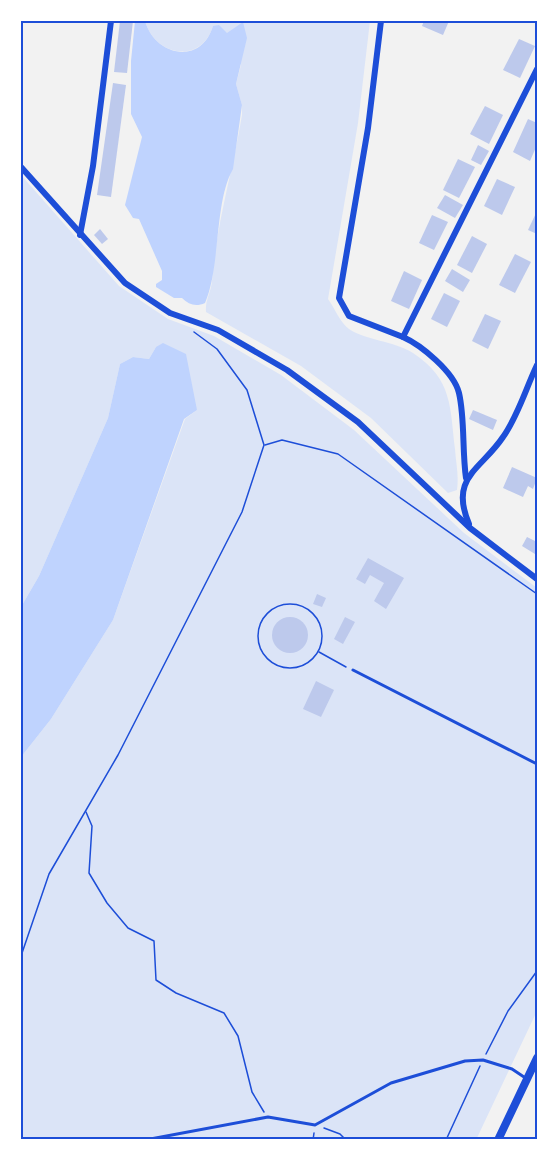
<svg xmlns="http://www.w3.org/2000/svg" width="558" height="1161" font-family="'Nunito Sans',sans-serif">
  <rect width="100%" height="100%" fill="#f2f2f2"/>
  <!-- green -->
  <g fill="#dbe4f7">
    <path d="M145,21H370L358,123L328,299C334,307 341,324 349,329C365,340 394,341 413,353C453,379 450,408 455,449C456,464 459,475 457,490L448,493L371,418L301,366L206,312C205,300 211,292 212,281C216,225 233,170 242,115V105L236,84L241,65L227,33L213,26C201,65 155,56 145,21Z"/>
    <path d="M21,175L119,286L168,319L214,336L281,375L354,430L464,533L537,588V1011L476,1140H21V757L51,719L113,620L185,419L197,410L156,347L149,359L133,357L120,364L108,418L39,576L21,607Z"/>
  </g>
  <!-- water -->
  <g fill="#bfd3fe">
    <path d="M135,21H145C155,56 201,66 213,26L219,25L227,33L243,22L247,38L236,84L242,105L233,169C214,202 221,266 205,303C196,307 189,305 182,298H174L156,287V284L162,280V271L139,219L133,218L125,205L142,137L131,114V61Z"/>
    <path d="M163,343L186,354L197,410L184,419L113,620L51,719L21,757V607L39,576L108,418L120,364L133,357L149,359L156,347Z"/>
  </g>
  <!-- building -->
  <g fill="#bdc9ec">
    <path d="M120,21H133L127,73L114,72Z"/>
    <path d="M424,21H449L443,35L422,26Z"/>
    <path d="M519,39L535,46L520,78L503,70Z"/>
    <path d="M113,83L126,85L111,197L97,195Z"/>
    <path d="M485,106L503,115L489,144L470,134Z"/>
    <path d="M528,119L537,123V145L530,161L513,152Z"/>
    <path d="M478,145L489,151L481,165L471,160Z"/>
    <path d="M458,159L475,167L459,198L443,190Z"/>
    <path d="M497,179L515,187L502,215L484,206Z"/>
    <path d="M445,195L463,205L455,218L437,208Z"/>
    <path d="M537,211V234L528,230Z"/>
    <path d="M432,215L448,222L434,250L419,243Z"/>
    <path d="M100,229L108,239L102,244L94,235Z"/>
    <path d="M472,236L487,244L472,273L457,265Z"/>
    <path d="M515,254L531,262L515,293L499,285Z"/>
    <path d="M452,269L470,280L463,292L445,281Z"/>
    <path d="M404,271L422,280L409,309L391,301Z"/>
    <path d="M444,293L460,301L447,327L431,319Z"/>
    <path d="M485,314L501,321L488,349L472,341Z"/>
    <path d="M473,410L497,420L493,430L469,419Z"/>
    <path d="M512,467L537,478L533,489L528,486L523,497L503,488Z"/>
    <path d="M527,537L537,542L535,554L522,546Z"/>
    <path d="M368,558L404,578L386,609L374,601L384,583L370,575L365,584L356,579Z"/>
    <path d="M317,594L326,598L322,607L313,604Z"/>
    <circle cx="290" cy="635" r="18"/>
    <path d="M345,617L355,622L343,644L334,639Z"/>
    <path d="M316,681L334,690L321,717L303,709Z"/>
  </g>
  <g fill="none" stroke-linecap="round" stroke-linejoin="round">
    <!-- path -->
    <g stroke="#1d4ed8" stroke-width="1.5">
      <path d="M265,445L282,440L338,454L537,594"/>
      <circle cx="290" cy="636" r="32"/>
      <path d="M319,652L346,667"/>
      <path d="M86,812L92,826L89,873L107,903L128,928L154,941L156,980L176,993L224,1013L238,1036L252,1092L264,1112"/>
      <path d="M21,956L49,874L118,755L242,512L264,445L247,390L217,349L194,332"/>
      <path d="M486,1054L508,1011L537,971"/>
      <path d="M324,1128L340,1134L346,1140"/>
      <path d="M313,1140L314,1133"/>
      <path d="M446,1140L480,1066"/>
    </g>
    <!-- service -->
    <g stroke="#1d4ed8" stroke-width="3">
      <path d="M353,670L537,764"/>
      <path d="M145,1140L268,1117L315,1125L391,1083L465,1061L483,1060L512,1069L527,1079"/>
    </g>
    <!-- minor -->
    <g stroke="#1d4ed8" stroke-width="6">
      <path d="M381,21L368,128L339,298L349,316L403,337"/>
      <path d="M21,167L125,283L170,313L218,330L287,370L358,422L470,528L537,579"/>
      <path d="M80,235L93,166L111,21"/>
      <path d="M466,478C462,450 465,419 459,393C454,372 421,345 403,337L537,69"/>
      <path d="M469,524C449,477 481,470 503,437C518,416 526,388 537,365"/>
    </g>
    <!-- tertiary -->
    <path stroke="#1d4ed8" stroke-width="8" d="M498,1140L537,1058"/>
  </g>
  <!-- border -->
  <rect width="558" height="1161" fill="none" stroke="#ffffff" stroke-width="45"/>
  <rect x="22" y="22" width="514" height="1116" fill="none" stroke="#1d4ed8" stroke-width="2"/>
</svg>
